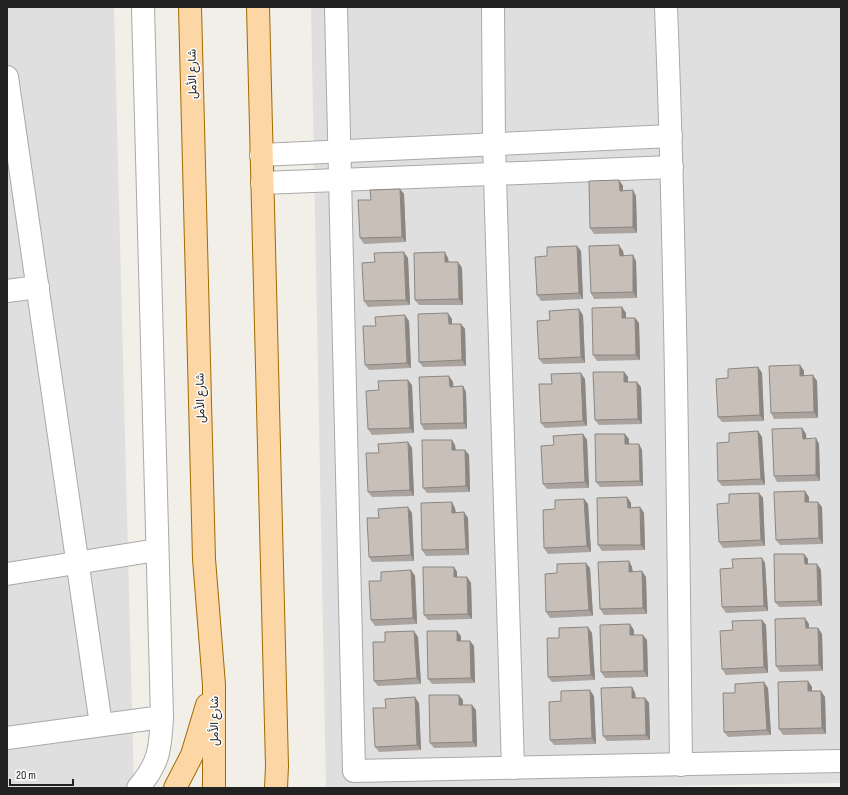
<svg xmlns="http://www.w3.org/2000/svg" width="848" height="795" font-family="'Sofia Sans Condensed',Vazirmatn,sans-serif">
  <rect width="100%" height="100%" fill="#f2efe9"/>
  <!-- residential -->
  <g fill="#e0dfdf">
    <path d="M7,7H114L134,788H7Z"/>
    <path d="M311,7H841V783L548,788H326Z"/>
  </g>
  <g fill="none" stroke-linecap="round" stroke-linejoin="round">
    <!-- minor casing -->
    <g stroke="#a9a9a9" stroke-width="24">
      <g id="minor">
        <path d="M336,7L354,771L841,761"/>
        <path d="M493,7L494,144L513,768"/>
        <path d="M666,7C676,259 678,512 681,765"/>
        <path d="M7,77L101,725"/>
        <path d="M261,155L671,136"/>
        <path d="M262,183L672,167"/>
        <path d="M7,291L38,287"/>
        <path d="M7,574L157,550"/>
        <path d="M7,738L162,717"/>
        <path d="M138,788C160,762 160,749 162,717L143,7"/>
      </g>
    </g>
    <!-- major casing -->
    <g stroke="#a06b00" stroke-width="24">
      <g id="major">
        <path d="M190,7L204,559L214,685V788"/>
        <path d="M258,7L277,766L276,788"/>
        <path d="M175,788L192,755L207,705"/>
      </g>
    </g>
    <!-- minor -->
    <use href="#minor" stroke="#fff" stroke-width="22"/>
    <!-- major -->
    <use href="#major" stroke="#fcd6a4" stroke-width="22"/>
  </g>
  <!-- wall -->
  <g fill="#aba49e">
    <path d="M619,180L623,186V191L636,196L637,233L594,234L590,228Z"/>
    <path d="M400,189L404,194L406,242L364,244L360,238L371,200Z"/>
    <path d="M577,246L581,251L583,299L541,301L537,295L547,256Z"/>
    <path d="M623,251L624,255L636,261L637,298L594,299L591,293Z"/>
    <path d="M408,258L410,305L368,307L364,301L375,262Z"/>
    <path d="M448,258L449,262H458L462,268L463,305H419L415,300Z"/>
    <path d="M622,307L626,313V318H635L639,323L640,360L597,361L593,355Z"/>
    <path d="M583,315L585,363L543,364L539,359Z"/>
    <path d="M452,319V324H461L465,329L466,366L423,367L419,362Z"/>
    <path d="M409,321L411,368L369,370L365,365L376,326Z"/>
    <path d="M800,365L804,371V376L817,381L818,418L774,419L771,413Z"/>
    <path d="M758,367L762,373L764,421L722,422L718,417L728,378Z"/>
    <path d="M624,372L628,377V382L641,387L642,424L599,425L595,420Z"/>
    <path d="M449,376L453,382V387L463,386L466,392L467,429L424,430L421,424Z"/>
    <path d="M585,379L587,426L545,428L541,423L552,384Z"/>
    <path d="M412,385L414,433L372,435L368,429L379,390Z"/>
    <path d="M802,428L806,434V439L819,444L820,481L777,482L774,476Z"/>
    <path d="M758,431L762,437L765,485L722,486L718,481L729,442Z"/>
    <path d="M583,434L587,440L589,488L547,489L543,484L554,445Z"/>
    <path d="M629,439V444H639L642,450L643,486L600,487L596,482Z"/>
    <path d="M408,442L412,448L414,496L372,497L368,492L379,453Z"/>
    <path d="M455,445L456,450H465L469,455L470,492L427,493L423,488Z"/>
    <path d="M759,493L763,498L765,546L723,548L719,542Z"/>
    <path d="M627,497L631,503V508L640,507L644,513L645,550L602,551L598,545Z"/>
    <path d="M809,497V502L822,507L823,544L780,545L776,540Z"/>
    <path d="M584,499L588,504L591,552L548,554L544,548L555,509Z"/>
    <path d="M455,508L456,513L468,518L469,555L426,556L422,550Z"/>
    <path d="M412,513L414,561L372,562L369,557L379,518Z"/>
    <path d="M804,554L808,559V564H817L821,570L822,606L779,607L775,602Z"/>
    <path d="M762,558L765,563L768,611L726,613L722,607L733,568Z"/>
    <path d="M629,561L632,567L633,572L646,577L647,614L604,615L600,609Z"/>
    <path d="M454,567L457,572V577H467L471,583L472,619L428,620L424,615Z"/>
    <path d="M590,568L593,616L550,618L546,612Z"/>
    <path d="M411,570L415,576L417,624L375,626L371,620L381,581Z"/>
    <path d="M762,620L766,625L768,673L726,675L722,669L733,630Z"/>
    <path d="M809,624V628H818L822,634L823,671L780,672L776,666Z"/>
    <path d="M634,630V635L647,640L648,677L605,678L601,672Z"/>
    <path d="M592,633L595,680L552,682L548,677L559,638Z"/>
    <path d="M461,636V641H470L474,646L475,683L432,684L428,679Z"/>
    <path d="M418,637L421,684L378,686L374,681Z"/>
    <path d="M808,681L812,687V691L825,697L826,734L783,735L779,729Z"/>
    <path d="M632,687L635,693L636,698H645L649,703L650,740L607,741L603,736Z"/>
    <path d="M768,688L771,735L728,737L724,732L735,693Z"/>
    <path d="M594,696L596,744L554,745L550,740L561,701Z"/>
    <path d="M463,700V705H472L476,710L477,747L434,748L430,743Z"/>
    <path d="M419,703L421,750L379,752L375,747L386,708Z"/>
  </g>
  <!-- shaded-wall -->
  <g fill="#8b8681">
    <path d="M619,180L623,186V196L620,191Z"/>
    <path d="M400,189L404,194L406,242L402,237Z"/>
    <path d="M633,190L636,196L637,233L633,227Z"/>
    <path d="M619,245L623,251L624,261L620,256Z"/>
    <path d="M577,246L581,251L583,299L579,293Z"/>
    <path d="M404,252L408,258L410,305L406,300Z"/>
    <path d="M445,252L448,258L449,268L445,262Z"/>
    <path d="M633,255L636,261L637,298L633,292Z"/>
    <path d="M458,262L462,268L463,305L459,299Z"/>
    <path d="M622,307L626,313V324L622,318Z"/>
    <path d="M579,309L583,315L585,363L581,357Z"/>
    <path d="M448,313L452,319V329L449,324Z"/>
    <path d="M405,315L409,321L411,368L407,363Z"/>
    <path d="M635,318L639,323L640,360L636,355Z"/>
    <path d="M461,324L465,329L466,366L462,360Z"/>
    <path d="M800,365L804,371V381L800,376Z"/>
    <path d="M758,367L762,373L764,421L760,415Z"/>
    <path d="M624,372L628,377V387L624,382Z"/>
    <path d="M581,373L585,379L587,426L583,421Z"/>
    <path d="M813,375L817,381L818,418L814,412Z"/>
    <path d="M449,376L453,382L454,392L450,387Z"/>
    <path d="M408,380L412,385L414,433L410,428Z"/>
    <path d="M637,382L641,387L642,424L638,419Z"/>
    <path d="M463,386L466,392L467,429L464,423Z"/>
    <path d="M802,428L806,434L807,444L803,439Z"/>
    <path d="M758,431L762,437L765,485L761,479Z"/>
    <path d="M583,434L587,440L589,488L585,482Z"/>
    <path d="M625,434L629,439V450L625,444Z"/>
    <path d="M816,438L819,444L820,481L816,475Z"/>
    <path d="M452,440L455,445L456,456L452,450Z"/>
    <path d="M408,442L412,448L414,496L410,490Z"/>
    <path d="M639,444L642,450L643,486L640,481Z"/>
    <path d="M465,450L469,455L470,492L466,486Z"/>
    <path d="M805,491L809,497V507L805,502Z"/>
    <path d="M759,493L763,498L765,546L761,540Z"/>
    <path d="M627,497L631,503V513L628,508Z"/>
    <path d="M584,499L588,504L591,552L587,546Z"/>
    <path d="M452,502L455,508L456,518L452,513Z"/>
    <path d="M818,502L822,507L823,544L819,538Z"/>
    <path d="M408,507L412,513L414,561L411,555Z"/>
    <path d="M640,507L644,513L645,550L641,545Z"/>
    <path d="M464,512L468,518L469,555L466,549Z"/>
    <path d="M804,554L808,559V570L805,564Z"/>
    <path d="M762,558L765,563L768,611L764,606Z"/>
    <path d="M629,561L632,567L633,578L629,572Z"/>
    <path d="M586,563L590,568L593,616L589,610Z"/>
    <path d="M817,564L821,570L822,606L818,601Z"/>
    <path d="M454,567L457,572V583L454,577Z"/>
    <path d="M411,570L415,576L417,624L413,618Z"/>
    <path d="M642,571L646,577L647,614L643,608Z"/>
    <path d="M467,577L471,583L472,619L468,614Z"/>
    <path d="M805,618L809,624V634L806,628Z"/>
    <path d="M762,620L766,625L768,673L764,667Z"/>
    <path d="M630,624L634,630V640L630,635Z"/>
    <path d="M588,627L592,633L595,680L591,675Z"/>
    <path d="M818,628L822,634L823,671L819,665Z"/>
    <path d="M414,631L418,637L421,684L417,678Z"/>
    <path d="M457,631L461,636V647L457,641Z"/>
    <path d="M643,635L647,640L648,677L644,671Z"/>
    <path d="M470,641L474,646L475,683L471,678Z"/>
    <path d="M808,681L812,687V697L808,691Z"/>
    <path d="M764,682L768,688L771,735L767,730Z"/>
    <path d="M632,687L635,693L636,704L632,698Z"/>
    <path d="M590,690L594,696L596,744L592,738Z"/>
    <path d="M821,691L825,697L826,734L822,728Z"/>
    <path d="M459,695L463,700V711L459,705Z"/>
    <path d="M415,697L419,703L421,750L417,745Z"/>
    <path d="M645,698L649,703L650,740L646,735Z"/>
    <path d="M472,705L476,710L477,747L473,742Z"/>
  </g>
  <!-- building -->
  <g fill="#c7bfb8" stroke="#8b8681">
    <path d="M619,180L620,191L633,190V227L590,228L589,181Z"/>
    <path d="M400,189L402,237L360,238L358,200H371L370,190Z"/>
    <path d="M619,245L620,256L633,255V292L591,293L589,246Z"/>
    <path d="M577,246L579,293L537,295L535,257L547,256V247Z"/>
    <path d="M404,252L406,300L364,301L362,263L375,262L374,253Z"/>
    <path d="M445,252V262H458L459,299L415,300L414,253Z"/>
    <path d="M622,307V318H635L636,355H593L592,308Z"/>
    <path d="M579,309L581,357L539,359L537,321L550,320L549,311Z"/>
    <path d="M448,313L449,324H461L462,360L419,362L418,314Z"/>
    <path d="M405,315L407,363L365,365L363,326H376L375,317Z"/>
    <path d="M800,365V376L813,375L814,412L771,413L769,366Z"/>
    <path d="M758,367L760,415L718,417L716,379L728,378V369Z"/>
    <path d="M593,372H624V382H637L638,419L595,420Z"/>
    <path d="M581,373L583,421L541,423L539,384H552L551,374Z"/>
    <path d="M449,376L450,387L463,386L464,423L421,424L419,377Z"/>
    <path d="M408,380L410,428L368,429L366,391L379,390L378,381Z"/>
    <path d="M802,428L803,439L816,438V475L774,476L772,429Z"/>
    <path d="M758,431L761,479L718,481L717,443L729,442V433Z"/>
    <path d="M583,434L585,482L543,484L541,446L554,445L553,436Z"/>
    <path d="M595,434H625V444H639L640,481L596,482Z"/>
    <path d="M422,440H452V450H465L466,486L423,488Z"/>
    <path d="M408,442L410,490L368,492L366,453H379L378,444Z"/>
    <path d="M805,491V502H818L819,538L776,540L774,492Z"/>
    <path d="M759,493L761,540L719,542L717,504L729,503V494Z"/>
    <path d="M627,497L628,508L640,507L641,545H598L597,498Z"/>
    <path d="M584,499L587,546L544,548L543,510L555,509V500Z"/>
    <path d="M452,502V513L464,512L466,549L422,550L421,503Z"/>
    <path d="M408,507L411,555L369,557L367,518H379L378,509Z"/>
    <path d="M774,554H804L805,564H817L818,601L775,602Z"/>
    <path d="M762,558L764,606L722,607L720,569L733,568L732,559Z"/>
    <path d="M629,561V572L642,571L643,608L600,609L598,562Z"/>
    <path d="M586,563L589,610L546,612L545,574L557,573V564Z"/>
    <path d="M423,567H454V577H467L468,614L424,615Z"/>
    <path d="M411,570L413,618L371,620L369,581H381V572Z"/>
    <path d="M805,618L806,628H818L819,665L776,666L775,619Z"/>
    <path d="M762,620L764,667L722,669L720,631L733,630L732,621Z"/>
    <path d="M630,624V635H643L644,671L601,672L600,625Z"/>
    <path d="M588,627L591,675L548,677L547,638H559V628Z"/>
    <path d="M414,631L417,678L374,681L373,642H385V632Z"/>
    <path d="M427,631H457V641H470L471,678L428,679Z"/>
    <path d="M808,681V691H821L822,728L779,729L778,682Z"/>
    <path d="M764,682L767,730L724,732L723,693H735V684Z"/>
    <path d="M632,687V698H645L646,735L603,736L601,688Z"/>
    <path d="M590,690L592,738L550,740L549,702L561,701V691Z"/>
    <path d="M429,695H459V705H472L473,742L430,743Z"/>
    <path d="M415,697L417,745L375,747L373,708H386L385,699Z"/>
  </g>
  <g text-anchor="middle" stroke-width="3" stroke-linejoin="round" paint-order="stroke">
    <!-- street labels -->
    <g font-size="12" fill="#222" stroke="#fff">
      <text transform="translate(192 74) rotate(-91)" y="4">شارع الأمل</text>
      <text transform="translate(200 398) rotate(-91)" y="4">شارع الأمل</text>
      <text transform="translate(214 721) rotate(-90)" y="4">شارع الأمل</text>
    </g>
  </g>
  <!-- border -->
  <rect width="848" height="795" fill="none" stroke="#222222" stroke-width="16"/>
  <!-- scale -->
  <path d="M10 779v6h63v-6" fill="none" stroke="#222222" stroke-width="2"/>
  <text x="16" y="779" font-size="12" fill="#222222" stroke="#ffffff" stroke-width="3" paint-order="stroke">20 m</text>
</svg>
